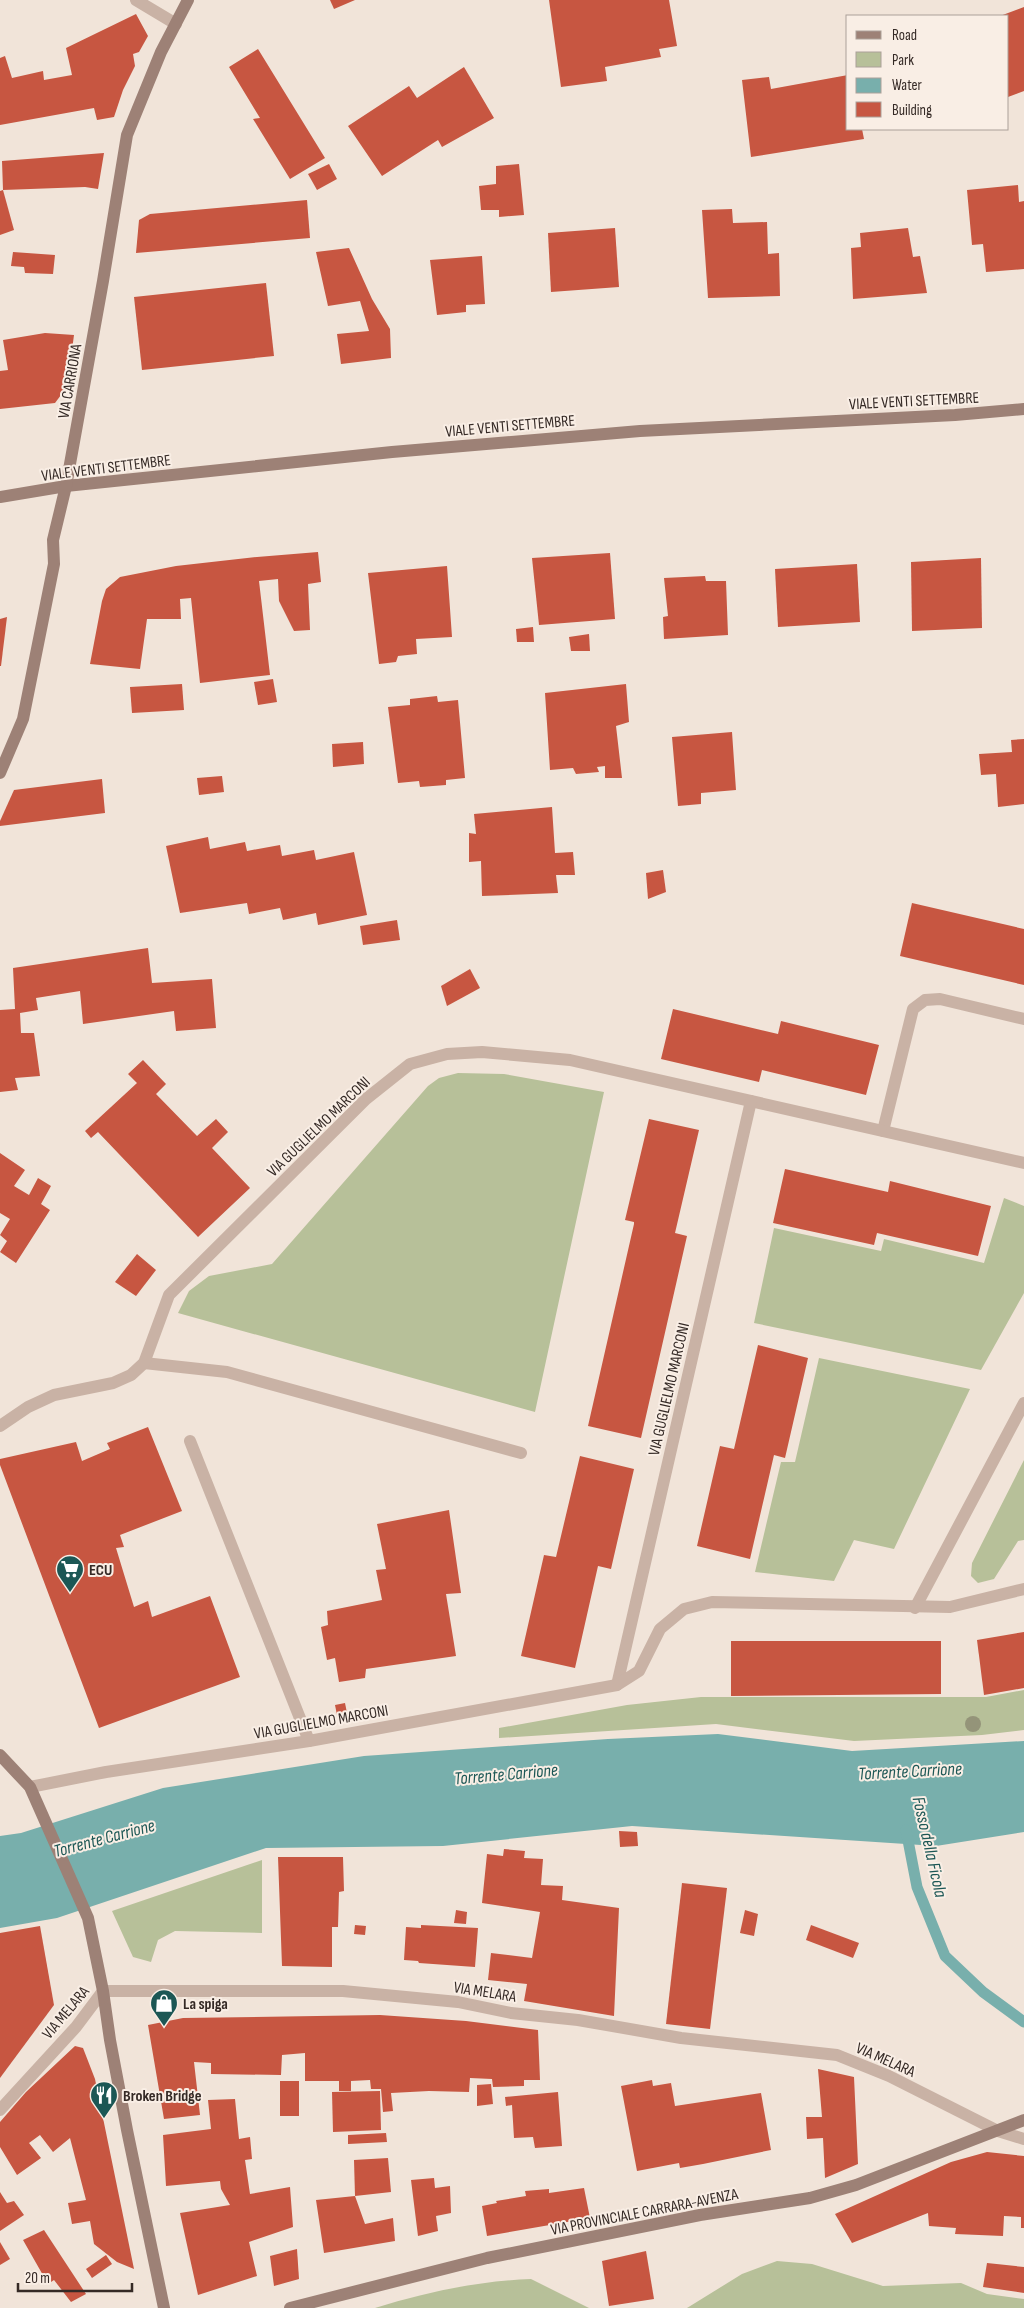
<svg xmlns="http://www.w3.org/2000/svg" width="1024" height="2308" font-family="'Sofia Sans Condensed',sans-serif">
  <rect width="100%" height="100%" fill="#f1e4d9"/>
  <!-- green -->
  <g fill="#b7c099">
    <path d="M458,1073L504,1074L604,1092L535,1412L178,1313L189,1291L209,1276L272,1264L428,1086L439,1078Z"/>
    <path d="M1004,1198L1024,1206V1293L981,1370L754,1323L774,1228L881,1251L884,1239L984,1263Z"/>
    <path d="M819,1358L970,1389L894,1549L854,1540L834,1581L755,1572L781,1462H795Z"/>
    <path d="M1024,1460V1540L1018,1541L994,1579L978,1583L971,1576L972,1563Z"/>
    <path d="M1024,1690V1730L982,1735L854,1741L716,1724L499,1738V1728L627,1705L701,1697H986Z"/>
    <path d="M262,1860V1933L175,1931L158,1940L151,1962L133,1957L112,1911Z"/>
    <path d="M777,2261L812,2264L883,2286L961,2283L987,2294L1024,2299V2308H687L742,2274Z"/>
    <path d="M531,2279L589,2308H375C427,2292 477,2281 531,2279Z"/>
  </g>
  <!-- water -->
  <path fill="#78afac" d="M718,1734L852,1751L1024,1741V1832L936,1846L632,1826L443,1846L266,1848L57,1918L0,1928V1836L21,1833L163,1788L364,1756L608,1739Z"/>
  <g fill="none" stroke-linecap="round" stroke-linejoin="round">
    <!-- stream -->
    <path stroke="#78afac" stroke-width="11" d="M906,1830L917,1887L945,1956L983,1992L1024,2022"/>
  </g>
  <!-- building -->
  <g fill="#c75641">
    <path d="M330,0H355L334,9Z"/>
    <path d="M549,0H669L677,46L659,49L661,57L605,67L607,81L561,87Z"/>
    <path d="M1024,7V91L1008,97V16H1000Z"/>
    <path d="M136,14L148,36L139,52L133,54L135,66L123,90L114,117L97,120L94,108L0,125V58L5,56L12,78L43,71L44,80L72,75L66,48Z"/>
    <path d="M258,49L325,158L290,179L253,119L260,118L229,67Z"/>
    <path d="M464,67L494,118L442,147L438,140L382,176L348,126L409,86L417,98Z"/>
    <path d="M848,75V129H862L864,139L751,157L742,80L769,77L771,89Z"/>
    <path d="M104,153L98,189L85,187L3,190L2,161Z"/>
    <path d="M329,164L337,179L317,190L308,174Z"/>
    <path d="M519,164L524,215L499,217V210H481L479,186L496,184V166Z"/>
    <path d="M1018,185L1019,202L1024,201V269L986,272L983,244L972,245L967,190Z"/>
    <path d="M3,190L14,230L0,235V191Z"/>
    <path d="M307,200L310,238L136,253L139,220L150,214Z"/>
    <path d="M732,209L733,223L767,222L768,254L779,253L780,296L708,298L702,210Z"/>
    <path d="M615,228L619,287L551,292L548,233Z"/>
    <path d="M908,228L913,257L920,256L927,293L853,299L851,248L861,247L860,233Z"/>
    <path d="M349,248L372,299L390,329L391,358L341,364L337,334L369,331L360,301L328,306L316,252Z"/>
    <path d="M13,252L55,255L53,274L25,273L24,267L11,266Z"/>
    <path d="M482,256L485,304L466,305V312L437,315L430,260Z"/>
    <path d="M266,283L274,356L142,370L134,297Z"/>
    <path d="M45,333L74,335L67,387L55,403L0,409V371L8,370L3,340Z"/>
    <path d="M318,552L321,582L308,584L310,630L294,631L279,601L278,579L259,581L270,675L200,683L191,598L180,599L181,619H147L140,669L90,664L102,601L106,589L120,577L176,566L257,557Z"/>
    <path d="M610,553L615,619L539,625L532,558Z"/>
    <path d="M981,558L982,628L912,631L911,562Z"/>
    <path d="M857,564L860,622L778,627L775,569Z"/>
    <path d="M447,566L452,637L416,639L417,654L398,656L396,662L379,664L368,573Z"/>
    <path d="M705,576L706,581H726L728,635L664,639L663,617L668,616L664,578Z"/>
    <path d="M7,617L1,666H0V619Z"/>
    <path d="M533,627L534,642H517L516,629Z"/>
    <path d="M589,634L590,651H571L569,637Z"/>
    <path d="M273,679L277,702L258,705L254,682Z"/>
    <path d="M182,684L184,710L132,713L130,687Z"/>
    <path d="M626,684L629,722L616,726L622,778H605V766L597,767L599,772L576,774L573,768L550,770L545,693Z"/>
    <path d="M437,696L438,702L458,700L465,778L446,780V785L420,787L419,781L398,783L388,707L410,705V699Z"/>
    <path d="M732,732L736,790L701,793V804L678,806L672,737Z"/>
    <path d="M1024,739V804L998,807L996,774L981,775L979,754L1012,752L1011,740Z"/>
    <path d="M363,742L364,764L333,767L332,744Z"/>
    <path d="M222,776L224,792L199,795L197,778Z"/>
    <path d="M102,779L105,813L0,826V821L14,790Z"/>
    <path d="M552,807L555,853L573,852L575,875H556L558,893L482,896L481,861L469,862V833L476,834L474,814Z"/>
    <path d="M208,837L210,849L245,842L247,851L280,845L282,856L314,850L316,860L354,852L367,915L318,925L316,913L283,920L280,908L249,914L247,903L180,913L166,846Z"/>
    <path d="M663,870L666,892L648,899L646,873Z"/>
    <path d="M912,903L1024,929V985L900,956Z"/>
    <path d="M397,920L400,940L363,945L360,926Z"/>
    <path d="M148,948L152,983L212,979L216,1028L176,1031L174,1011L83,1024L80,991L36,998L38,1010L20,1013L21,1033H34L40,1076L15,1078L18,1090L0,1092V1010L15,1009L13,968Z"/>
    <path d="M470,969L480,988L447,1006L441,986Z"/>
    <path d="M673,1009L778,1034L781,1021L879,1045L866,1095L762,1070L759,1082L661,1059Z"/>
    <path d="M143,1060L166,1084L156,1094L197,1136L216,1119L228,1132L212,1148L250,1188L198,1237L98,1132L91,1138L85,1131L137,1083L128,1074Z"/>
    <path d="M649,1119L699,1130L675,1233L687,1236L641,1438L588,1426L634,1224V1222L625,1220Z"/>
    <path d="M0,1153L25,1170L14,1186L29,1195L38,1178L51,1186L41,1204L50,1210L16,1263L0,1252L7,1241L0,1235L10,1219L0,1213Z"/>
    <path d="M785,1169L888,1192L890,1181L991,1206L978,1256L877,1233L874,1245L773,1223Z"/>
    <path d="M137,1254L156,1270L136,1296L115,1282Z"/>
    <path d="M758,1345L808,1358L785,1458L774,1455L750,1559L697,1546L720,1446L734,1449Z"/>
    <path d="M148,1427L182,1511L120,1535L124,1547L116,1548L134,1607L148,1601L152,1617L210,1596L240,1677L99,1728L0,1465V1459L76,1442L82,1461L110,1449L107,1443Z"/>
    <path d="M580,1456L634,1469L611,1569L598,1566L575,1668L521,1656L544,1555L556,1557Z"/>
    <path d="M449,1510L461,1593L446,1594L456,1656L366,1669L365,1678L339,1682L335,1658L327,1660L321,1627L328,1625L327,1611L382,1600L376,1570L386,1569L377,1524Z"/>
    <path d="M1024,1632V1688L984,1695L977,1640Z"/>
    <path d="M731,1641H941V1694L731,1696Z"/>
    <path d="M345,1703L347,1713L337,1715L335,1705Z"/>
    <path d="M619,1831L637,1832L638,1846L620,1847Z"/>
    <path d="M504,1849L525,1851L524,1858L543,1859L541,1885L563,1886L562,1900L619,1908L614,2016L524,2001L527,1984L488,1980L491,1953L532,1958L540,1912L482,1903L487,1854L503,1856Z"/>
    <path d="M278,1857H343L344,1891L339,1892L338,1927H332V1967L282,1966Z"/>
    <path d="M682,1883L727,1888L710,2029L666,2024Z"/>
    <path d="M456,1910L467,1912L466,1924L454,1923Z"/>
    <path d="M745,1910L758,1914L754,1936L740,1933Z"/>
    <path d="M355,1925L366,1926L365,1935L354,1934Z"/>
    <path d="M421,1925L478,1928L475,1967L419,1963L418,1961L404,1960L406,1927L421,1928Z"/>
    <path d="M811,1925L859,1943L853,1958L806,1940Z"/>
    <path d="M40,1926L54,2005L0,2078V1933Z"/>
    <path d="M380,2015L466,2021L538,2030L540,2080H524V2086L493,2087L492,2079L470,2078L469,2092L429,2091L391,2093L393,2111L383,2112L381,2089H371L370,2080L351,2081V2091H339V2081H305V2053L282,2055L281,2075L211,2074V2063L194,2062L200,2115L164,2119L148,2025L183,2018Z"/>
    <path d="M75,2046L83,2048L95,2079L134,2269L117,2262L94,2244L90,2221L72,2224L68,2203L86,2200L70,2138L53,2152L40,2135L29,2143L41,2158L17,2175L0,2147V2122L26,2092Z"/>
    <path d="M818,2069L854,2077L858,2164L825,2178L823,2138L807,2139L806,2117H822Z"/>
    <path d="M652,2080L653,2086L671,2083L675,2106L761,2093L771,2150L703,2164L680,2168L679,2163L637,2171L621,2086Z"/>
    <rect x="280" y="2081" width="19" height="35"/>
    <path d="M491,2084L493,2104L477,2106V2085Z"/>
    <path d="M380,2091L381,2130L333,2132L332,2092Z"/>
    <path d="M558,2092L562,2146L535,2148L533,2137L514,2138L512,2105L506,2106L505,2097Z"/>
    <path d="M235,2099L239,2139L250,2137L252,2159L245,2160L250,2194L290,2187L293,2227L249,2242L257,2276L198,2295L180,2213L230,2205L221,2189L220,2181L166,2186L163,2135L211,2129L208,2100Z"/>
    <path d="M386,2133L387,2142L348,2144V2135Z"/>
    <path d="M987,2152L1024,2156V2228H1021V2217L1004,2216L1003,2236L955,2234L956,2228L929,2226L928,2213L852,2243L835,2214L951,2162Z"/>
    <path d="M388,2158L391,2192L355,2196L354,2160Z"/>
    <path d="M434,2178L435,2188L450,2186L451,2213L436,2216L438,2231L418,2236L411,2180Z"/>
    <path d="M584,2188L590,2218L487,2236L482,2206L497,2203L496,2201L526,2196L525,2191L549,2189V2193Z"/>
    <path d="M0,2192L7,2203L14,2201L24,2215L0,2231Z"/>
    <path d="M355,2196L365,2224L393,2218L395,2241L324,2253L316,2200Z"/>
    <path d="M44,2230L86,2294L71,2302L54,2280L48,2284L23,2240Z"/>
    <path d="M0,2242L10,2259L0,2265Z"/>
    <path d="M297,2249L299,2279L274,2286L270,2256Z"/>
    <path d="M646,2251L654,2299L609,2306L602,2261Z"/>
    <path d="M106,2255L112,2264L92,2278L86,2269Z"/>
    <path d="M987,2263L1024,2267V2293L983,2287Z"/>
  </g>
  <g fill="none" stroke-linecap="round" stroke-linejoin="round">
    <!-- lane -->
    <g stroke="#c9b2a5" stroke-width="12">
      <path d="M144,1363L227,1372L521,1453"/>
      <path d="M190,1441L309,1741"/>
    </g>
    <!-- street -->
    <g stroke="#c9b2a5" stroke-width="12">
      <path d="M136,0L176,24"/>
      <path d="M883,1131L913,1009L925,1000L940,999L1024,1019"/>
      <path d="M0,1426L28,1407L54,1395L113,1383L131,1375L144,1363L169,1295L366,1099L410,1064L447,1054L482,1052L570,1060L1024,1163"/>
      <path d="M915,1608L1024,1403"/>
      <path d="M617,1685L751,1101"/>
      <path d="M30,1787L106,1772L309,1741L617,1685L639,1671L660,1629L684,1609L712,1602L950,1607L1024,1589"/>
      <path d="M0,2110L76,2027L103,1991H343L458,2002L511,2013L578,2020L681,2038L837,2055L889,2076L998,2131L1024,2139"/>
    </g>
    <!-- secondary -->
    <g stroke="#9d8176" stroke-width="12">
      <path d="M0,497L66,486L392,452L640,431L955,415L1024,409"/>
      <path d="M0,773L23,719L54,564L53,540L66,486L103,281L127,135L161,52L188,0"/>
      <path d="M0,1755L30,1787L88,1918L103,1991L110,2040L127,2130L164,2308"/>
      <path d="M290,2308L487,2258L700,2215L810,2198L856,2185L1024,2120"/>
    </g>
  </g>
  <!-- trees -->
  <circle fill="#949479" cx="973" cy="1724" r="8"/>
  <!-- icons -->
  <defs>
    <g id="supermarket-pin" transform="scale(1.4375)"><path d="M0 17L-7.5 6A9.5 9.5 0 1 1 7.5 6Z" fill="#1c5755" stroke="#f9eee5"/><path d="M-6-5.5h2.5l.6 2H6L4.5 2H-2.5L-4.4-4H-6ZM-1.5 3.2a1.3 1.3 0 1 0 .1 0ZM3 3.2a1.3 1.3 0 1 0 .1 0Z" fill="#fff"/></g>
    <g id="shop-pin" transform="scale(1.4375)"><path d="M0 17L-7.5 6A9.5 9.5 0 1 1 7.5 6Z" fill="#1c5755" stroke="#f9eee5"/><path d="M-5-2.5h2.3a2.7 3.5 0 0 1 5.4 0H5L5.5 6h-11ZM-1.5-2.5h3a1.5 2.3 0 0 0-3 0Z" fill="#fff"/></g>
    <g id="restaurant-pin" transform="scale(1.4375)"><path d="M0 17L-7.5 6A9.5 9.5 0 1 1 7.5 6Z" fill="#1c5755" stroke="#f9eee5"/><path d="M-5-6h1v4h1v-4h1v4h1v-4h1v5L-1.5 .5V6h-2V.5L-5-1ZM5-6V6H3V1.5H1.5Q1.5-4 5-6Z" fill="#fff"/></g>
  </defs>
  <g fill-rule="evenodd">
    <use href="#supermarket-pin" x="70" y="1569"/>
    <use href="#shop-pin" x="164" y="2003"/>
    <use href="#restaurant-pin" x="104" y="2095"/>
  </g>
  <g text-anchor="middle" stroke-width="4" stroke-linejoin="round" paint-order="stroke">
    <!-- street labels -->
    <g font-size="16" fill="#352a26" stroke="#f9eee5">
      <text transform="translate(69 381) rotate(-80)" y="6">VIA CARRIONA</text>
      <text transform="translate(914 400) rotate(-3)" y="6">VIALE VENTI SETTEMBRE</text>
      <text transform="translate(510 425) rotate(-5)" y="6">VIALE VENTI SETTEMBRE</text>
      <text transform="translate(106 467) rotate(-7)" y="6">VIALE VENTI SETTEMBRE</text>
      <text transform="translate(318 1126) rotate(-44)" y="6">VIA GUGLIELMO MARCONI</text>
      <text transform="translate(668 1389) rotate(-77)" y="6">VIA GUGLIELMO MARCONI</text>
      <text transform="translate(321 1721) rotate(-10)" y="6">VIA GUGLIELMO MARCONI</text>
      <text transform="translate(485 1991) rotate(9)" y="6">VIA MELARA</text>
      <text transform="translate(65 2012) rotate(-50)" y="6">VIA MELARA</text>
      <text transform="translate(886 2059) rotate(24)" y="6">VIA MELARA</text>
      <text transform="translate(644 2211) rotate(-11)" y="6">VIA PROVINCIALE CARRARA-AVENZA</text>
    </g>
    <!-- poi labels -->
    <g font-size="16" font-weight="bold" fill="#352a26" stroke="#f9eee5" text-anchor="start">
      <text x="89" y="1575">ECU</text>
      <text x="183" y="2009">La spiga</text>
      <text x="123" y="2101">Broken Bridge</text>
    </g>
    <!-- water labels -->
    <g font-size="18" font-style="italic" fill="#1c5755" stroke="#f9eee5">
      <text transform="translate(910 1771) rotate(-3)" y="6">Torrente Carrione</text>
      <text transform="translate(506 1774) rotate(-5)" y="6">Torrente Carrione</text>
      <text transform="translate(104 1838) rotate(-15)" y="6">Torrente Carrione</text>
      <text transform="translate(930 1847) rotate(77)" y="6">Fosso della Ficola</text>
    </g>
  </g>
  <!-- legend -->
  <rect x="846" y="15" width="162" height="115" fill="#f9eee5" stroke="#aba099"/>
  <rect x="856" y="31" width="25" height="8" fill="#9d8176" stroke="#aba099"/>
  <text x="892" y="40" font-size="15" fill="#352a26">Road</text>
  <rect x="856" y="52" width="25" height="15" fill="#b7c099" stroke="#aba099"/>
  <text x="892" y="65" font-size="15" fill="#352a26">Park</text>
  <rect x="856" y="78" width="25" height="15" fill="#78afac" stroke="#aba099"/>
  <text x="892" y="90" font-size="15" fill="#352a26">Water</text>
  <rect x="856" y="102" width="25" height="15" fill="#c75641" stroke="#aba099"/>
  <text x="892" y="115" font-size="15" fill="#352a26">Building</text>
  <!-- scale -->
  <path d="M18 2283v8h114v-8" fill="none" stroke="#352a26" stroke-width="2.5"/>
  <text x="25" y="2283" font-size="15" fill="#352a26" stroke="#f9eee5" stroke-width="4" paint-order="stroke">20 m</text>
</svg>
